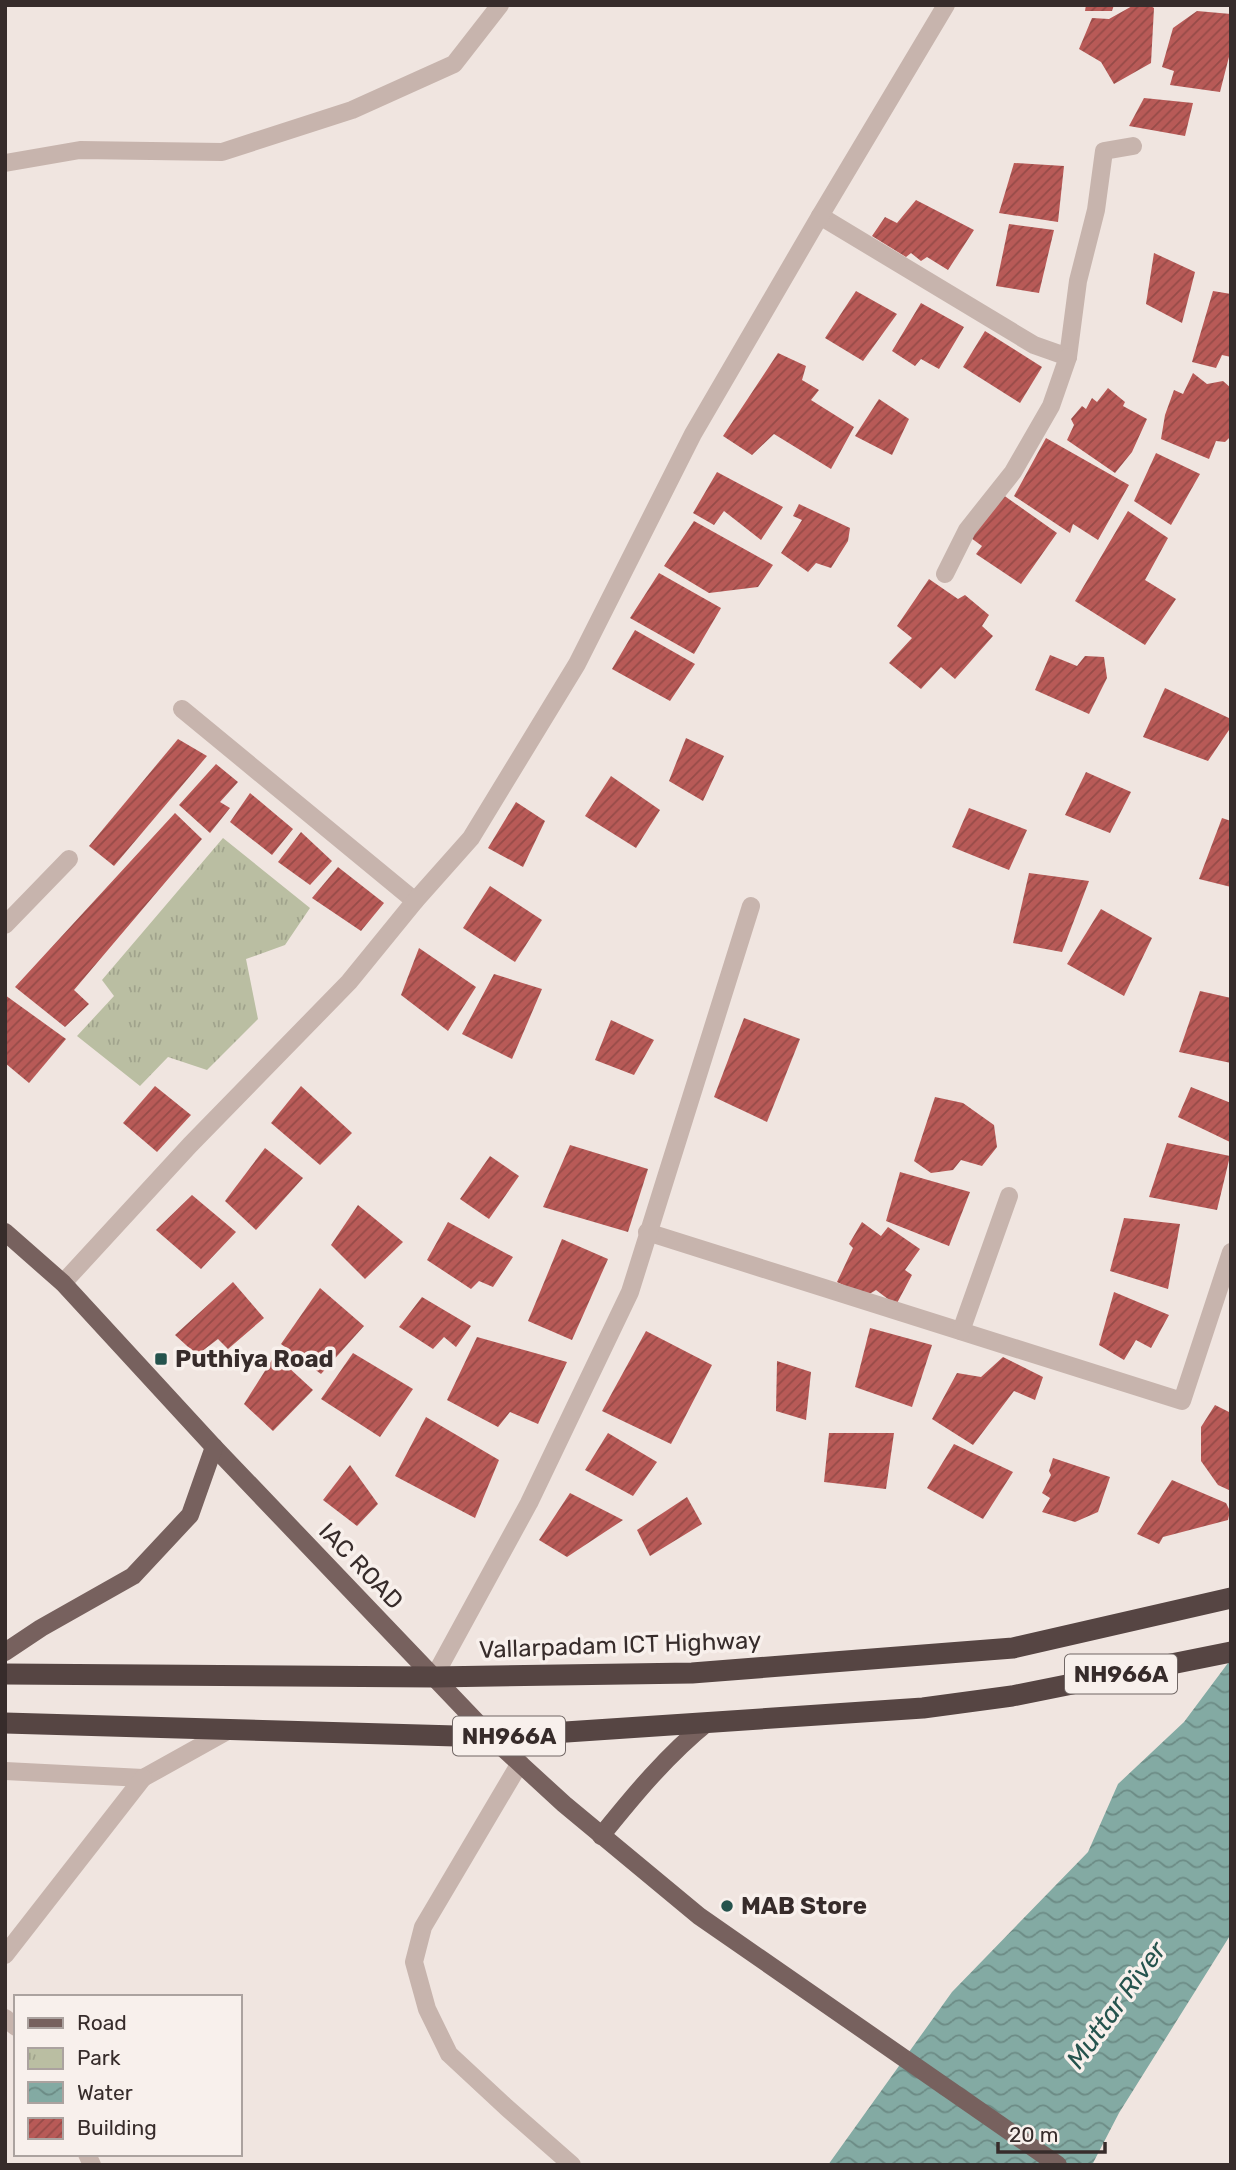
<svg xmlns="http://www.w3.org/2000/svg" width="1236" height="2170" font-family="Rubik,sans-serif">
  <defs>
    <pattern id="park-tufts" width="24" height="20" patternUnits="userSpaceOnUse" patternTransform="scale(1.75)"><rect width="24" height="20" fill="#babea2"/><path d="M3 7l-1-3M5 7V3M7 7l1-3M15 17l-1-3M17 17v-4M19 17l1-3" fill="none" stroke="#a0a38c"/></pattern>
    <pattern id="water-waves" width="16" height="10" patternUnits="userSpaceOnUse" patternTransform="scale(1.75)"><rect width="16" height="10" fill="#83aaa3"/><path d="M0 5q4-4 8 0t8 0" fill="none" stroke="#6c8b85"/></pattern>
    <pattern id="building-hatch" width="6" height="6" patternUnits="userSpaceOnUse" patternTransform="scale(1.75)"><rect width="6" height="6" fill="#b85a57"/><path d="M-1 1l2-2M0 6l6-6M5 7l2-2" fill="none" stroke="#964b48"/></pattern>
  </defs>
  <rect width="100%" height="100%" fill="#f0e5e0"/>
  <!-- park -->
  <path fill="url(#park-tufts)" d="M223,838L310,908L285,945L246,959L258,1019L207,1070L168,1057L140,1086L77,1036L114,996L102,980Z"/>
  <!-- water -->
  <path fill="url(#water-waves)" d="M1231,1659V1934L1119,2113L1092,2165H828L952,1992L1088,1852L1118,1784L1184,1722Z"/>
  <!-- building -->
  <g fill="url(#building-hatch)">
    <path d="M1086,5H1114L1112,11H1085Z"/>
    <path d="M1134,5H1149L1154,8L1151,63L1114,84L1101,62L1079,49L1092,18L1109,19Z"/>
    <path d="M1197,11L1231,14V49L1220,92L1170,85L1174,71L1162,67L1173,28Z"/>
    <path d="M1144,98L1193,103L1185,136L1129,126Z"/>
    <path d="M1014,163L1064,166L1058,222L999,213Z"/>
    <path d="M916,200L974,230L948,270L927,257L921,261L911,253L906,257L872,236L885,217L897,223Z"/>
    <path d="M1009,224L1054,230L1039,293L996,286Z"/>
    <path d="M1154,253L1195,272L1182,323L1146,304Z"/>
    <path d="M856,291L897,314L863,361L825,338Z"/>
    <path d="M1213,291L1231,294V357L1222,355L1216,368L1192,362Z"/>
    <path d="M921,303L964,327L939,369L921,359L915,366L892,351Z"/>
    <path d="M985,331L1042,367L1020,403L963,367Z"/>
    <path d="M778,353L806,366L802,380L819,390L811,400L854,427L831,469L774,434L752,455L723,436Z"/>
    <path d="M1193,373L1207,384L1223,381L1231,388V436L1225,442L1216,441L1209,459L1161,439L1165,415L1174,390L1183,394Z"/>
    <path d="M1108,388L1125,402L1123,406L1147,419L1132,452L1115,473L1067,440L1074,425L1071,419L1082,406L1086,409L1092,398L1097,402Z"/>
    <path d="M879,399L909,419L892,455L855,436Z"/>
    <path d="M1046,438L1129,485L1098,540L1073,524L1070,533L1014,496Z"/>
    <path d="M1156,453L1200,474L1171,525L1134,501Z"/>
    <path d="M717,472L783,507L761,540L724,511L714,525L693,513Z"/>
    <path d="M999,492L1057,533L1021,584L976,554L982,546L971,538Z"/>
    <path d="M799,504L850,528L848,541L831,568L816,563L808,572L781,553L802,520L793,516Z"/>
    <path d="M1128,511L1168,538L1145,580L1176,599L1145,645L1075,601Z"/>
    <path d="M694,521L773,565L758,587L709,593L664,566Z"/>
    <path d="M659,573L721,608L694,654L630,618Z"/>
    <path d="M929,579L958,599L965,595L989,615L982,626L993,636L955,679L941,667L921,689L889,663L912,638L897,626Z"/>
    <path d="M635,630L695,664L670,701L612,669Z"/>
    <path d="M1050,655L1077,666L1085,656L1104,657L1107,678L1089,714L1035,690Z"/>
    <path d="M1165,688L1231,719V727L1208,761L1143,737Z"/>
    <path d="M686,738L724,756L703,801L669,781Z"/>
    <path d="M178,739L207,756L114,866L89,846Z"/>
    <path d="M216,764L238,782L220,802L230,808L210,833L179,805Z"/>
    <path d="M1086,772L1131,792L1110,833L1065,815Z"/>
    <path d="M611,776L660,810L636,848L585,816Z"/>
    <path d="M250,793L293,829L272,855L230,822Z"/>
    <path d="M516,802L545,821L523,867L488,848Z"/>
    <path d="M969,808L1027,830L1009,870L952,847Z"/>
    <path d="M175,813L202,839L74,990L89,1004L65,1027L15,987Z"/>
    <path d="M1222,818L1231,821V887L1199,879Z"/>
    <path d="M301,832L332,861L310,885L278,862Z"/>
    <path d="M338,867L384,903L361,931L312,898Z"/>
    <path d="M1029,873L1089,881L1062,952L1013,943Z"/>
    <path d="M490,886L542,920L515,962L463,928Z"/>
    <path d="M1101,909L1152,938L1124,996L1067,964Z"/>
    <path d="M419,948L476,987L448,1031L401,995Z"/>
    <path d="M494,974L542,989L512,1059L462,1034Z"/>
    <path d="M1200,991L1231,998V1063L1179,1052Z"/>
    <path d="M5,995L66,1039L29,1083L5,1063Z"/>
    <path d="M744,1018L800,1039L767,1122L714,1097Z"/>
    <path d="M611,1020L654,1040L634,1075L595,1060Z"/>
    <path d="M155,1086L191,1115L157,1152L123,1123Z"/>
    <path d="M301,1086L352,1133L320,1165L271,1123Z"/>
    <path d="M1191,1087L1231,1103L1230,1142L1178,1117Z"/>
    <path d="M935,1097L963,1103L994,1125L997,1147L982,1166L961,1160L953,1170L931,1173L914,1161Z"/>
    <path d="M1167,1143L1230,1156L1217,1210L1149,1197Z"/>
    <path d="M570,1145L648,1169L628,1232L543,1207Z"/>
    <path d="M265,1148L303,1178L256,1230L225,1201Z"/>
    <path d="M490,1156L519,1176L489,1219L460,1199Z"/>
    <path d="M900,1172L970,1192L949,1246L886,1221Z"/>
    <path d="M192,1195L236,1232L201,1269L156,1230Z"/>
    <path d="M358,1205L403,1242L365,1279L331,1245Z"/>
    <path d="M1124,1218L1180,1224L1168,1289L1110,1271Z"/>
    <path d="M448,1222L513,1257L493,1287L479,1281L471,1289L427,1260Z"/>
    <path d="M862,1222L881,1236L888,1227L920,1249L905,1270L912,1275L896,1305L876,1290L866,1296L837,1282L853,1248L849,1244Z"/>
    <path d="M562,1239L608,1259L572,1340L528,1321Z"/>
    <path d="M233,1282L264,1318L228,1349L218,1339L197,1355L175,1335Z"/>
    <path d="M320,1288L364,1326L321,1374L281,1344Z"/>
    <path d="M1114,1292L1169,1315L1151,1348L1136,1340L1124,1360L1099,1345Z"/>
    <path d="M422,1297L471,1326L456,1347L444,1337L433,1349L399,1327Z"/>
    <path d="M870,1328L932,1345L912,1407L855,1387Z"/>
    <path d="M646,1331L712,1365L671,1444L602,1411Z"/>
    <path d="M477,1337L567,1362L538,1424L510,1412L498,1427L447,1400Z"/>
    <path d="M353,1353L413,1389L380,1437L321,1399Z"/>
    <path d="M275,1355L313,1390L273,1431L244,1404Z"/>
    <path d="M1003,1357L1043,1377L1035,1400L1014,1391L973,1445L932,1419L957,1373L981,1377Z"/>
    <path d="M777,1361L811,1372L806,1420L776,1411Z"/>
    <path d="M1215,1405L1231,1413V1491L1218,1485L1201,1461V1427Z"/>
    <path d="M426,1417L499,1460L475,1518L395,1476Z"/>
    <path d="M608,1433L657,1462L633,1496L585,1470Z"/>
    <path d="M829,1433H894L886,1489L824,1482Z"/>
    <path d="M954,1444L1013,1472L983,1519L927,1488Z"/>
    <path d="M1053,1458L1110,1477L1098,1512L1075,1522L1042,1512L1050,1498L1042,1493L1051,1475L1049,1471Z"/>
    <path d="M350,1465L378,1504L357,1526L323,1500Z"/>
    <path d="M1172,1480L1226,1503L1230,1511L1228,1520L1163,1537L1159,1544L1137,1534Z"/>
    <path d="M570,1493L623,1520L567,1557L539,1540Z"/>
    <path d="M687,1497L702,1524L650,1556L637,1530Z"/>
  </g>
  <g fill="none" stroke-linecap="round" stroke-linejoin="round">
    <!-- minor -->
    <g stroke="#c7b4ad" stroke-width="18">
      <path d="M5,163L80,150L222,152L352,110L454,64L500,5"/>
      <path d="M820,216L1034,345L1068,357L1078,281L1096,210L1104,151L1133,146"/>
      <path d="M945,574L967,530L1013,472L1051,406L1068,357"/>
      <path d="M182,709L415,901"/>
      <path d="M5,925L69,859"/>
      <path d="M647,1232L1182,1401L1231,1252"/>
      <path d="M63,1283L190,1145L349,982L415,901L471,838L577,664L693,434L820,216L946,5"/>
      <path d="M961,1331L1009,1196"/>
      <path d="M434,1677L529,1503L630,1292L751,906"/>
      <path d="M520,1763L423,1927L414,1962L427,2009L449,2054L506,2107L572,2165"/>
      <path d="M5,1771L143,1778L231,1729"/>
      <path d="M5,1955L143,1778"/>
      <path d="M5,2018L16,2027"/>
      <path d="M87,2154L92,2165"/>
    </g>
    <!-- major -->
    <g stroke="#77615e" stroke-width="18">
      <path d="M5,1232L63,1283L214,1447L491,1737L564,1804L699,1916L1058,2165"/>
      <path d="M5,1652L41,1628L133,1576L190,1515L214,1447"/>
      <path d="M601,1836C634,1795 667,1755 708,1722"/>
    </g>
    <!-- highway -->
    <g stroke="#564543" stroke-width="21">
      <path d="M5,1674L434,1677L692,1673L1013,1648L1231,1598"/>
      <path d="M5,1723L491,1737L923,1708L1012,1696L1231,1652"/>
    </g>
  </g>
  <!-- markers -->
  <g fill="#25534d" stroke="#f8f0ec" stroke-width="2.5">
    <rect x="154" y="1352" width="14" height="14" rx="3.5"/>
    <circle cx="727" cy="1906" r="7"/>
  </g>
  <g text-anchor="middle" stroke-width="7" stroke-linejoin="round" paint-order="stroke">
    <!-- shield labels -->
    <g fill="#f8f0ec" stroke="#716765" stroke-width="2">
      <rect x="1065" y="1654.5" width="112" height="39" rx="5"/>
      <rect x="453" y="1716.5" width="112" height="39" rx="5"/>
    </g>
    <g font-size="23" font-weight="bold" fill="#372c2b">
      <text x="1121" y="1682">NH966A</text>
      <text x="509" y="1744">NH966A</text>
    </g>
    <!-- poi labels -->
    <g font-size="24" font-weight="bold" fill="#372c2b" stroke="#f8f0ec" text-anchor="start">
      <text x="175" y="1367">Puthiya Road</text>
      <text x="741" y="1914">MAB Store</text>
    </g>
    <!-- street labels -->
    <g font-size="24" fill="#372c2b" stroke="#f8f0ec">
      <text transform="translate(361 1566) rotate(46)" y="8">IAC ROAD</text>
      <text transform="translate(620 1645) rotate(-2)" y="8">Vallarpadam ICT Highway</text>
    </g>
    <!-- water labels -->
    <g font-size="26" font-style="italic" fill="#25534d" stroke="#f8f0ec">
      <text transform="translate(1116 2005) rotate(-54)" y="9">Muttar River</text>
    </g>
  </g>
  <!-- border -->
  <rect width="1236" height="2170" fill="none" stroke="#372c2b" stroke-width="14"/>
  <!-- legend -->
  <rect x="14" y="1995" width="228" height="161" fill="#f8f0ec" stroke="#aba29f" stroke-width="2"/>
  <rect x="28" y="2018" width="35" height="10" fill="#77615e" stroke="#aba29f" stroke-width="2"/>
  <text x="77" y="2030" font-size="21" fill="#372c2b">Road</text>
  <rect x="28" y="2048" width="35" height="21" fill="url(#park-tufts)" stroke="#aba29f" stroke-width="2"/>
  <text x="77" y="2065" font-size="21" fill="#372c2b">Park</text>
  <rect x="28" y="2082" width="35" height="21" fill="url(#water-waves)" stroke="#aba29f" stroke-width="2"/>
  <text x="77" y="2100" font-size="21" fill="#372c2b">Water</text>
  <rect x="28" y="2118" width="35" height="21" fill="url(#building-hatch)" stroke="#aba29f" stroke-width="2"/>
  <text x="77" y="2135" font-size="21" fill="#372c2b">Building</text>
  <!-- scale -->
  <path d="M998 2142v10h107v-10" fill="none" stroke="#372c2b" stroke-width="3.5"/>
  <text x="1009" y="2142" font-size="21" fill="#372c2b" stroke="#f8f0ec" stroke-width="5" paint-order="stroke">20 m</text>
</svg>
